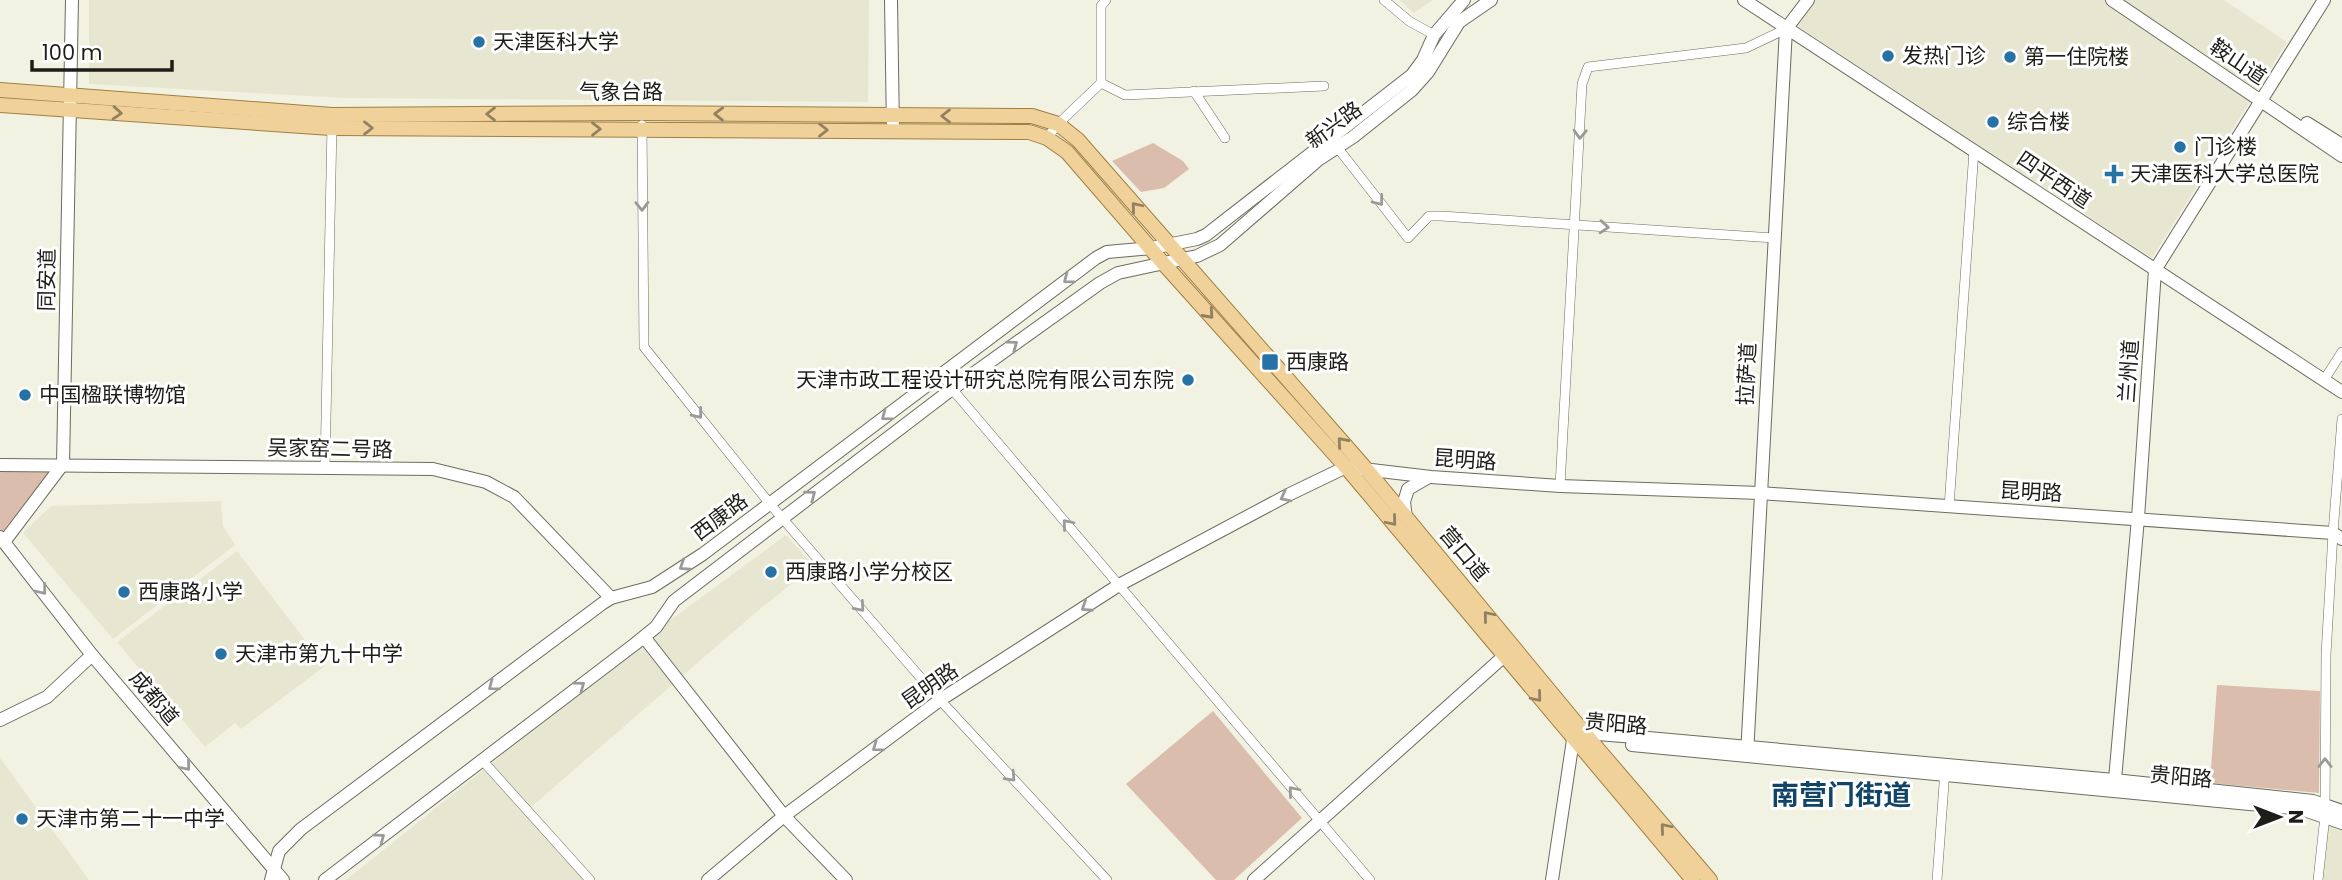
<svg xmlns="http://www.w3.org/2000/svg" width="2342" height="880" font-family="Poppins,'Noto Sans SC',sans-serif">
  <rect width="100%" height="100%" fill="#f2f2e3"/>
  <!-- built -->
  <g fill="#e7e7d1">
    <path d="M89,0H869L868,102L344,98L89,84Z"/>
    <path d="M1399,0H1433L1414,13Z"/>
    <path d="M1816,0H2224L2287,42L2152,258L1797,26Z"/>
    <path d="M221,501L223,526L235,545L113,639L23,533L51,506Z"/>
    <path d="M786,535L814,566L754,614L530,808L589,880H346L665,624Z"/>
    <path d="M237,551L325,666L241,729L235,723L205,747L117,642Z"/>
    <path d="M0,758L89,880H0Z"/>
    <path d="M2328,822H2342V880H2322Z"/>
  </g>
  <!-- green -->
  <g fill="#dabdac">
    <path d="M1153,143L1183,161L1189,169L1164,188L1141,192L1112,161Z"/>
    <path d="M66,461L8,539L0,529V462Z"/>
    <path d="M2217,685L2320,691L2319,793L2210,783Z"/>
    <path d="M1213,711L1302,818L1234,880H1216L1126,784Z"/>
  </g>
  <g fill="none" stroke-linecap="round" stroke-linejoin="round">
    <!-- street casing -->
    <g stroke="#6c6c5f" stroke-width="10">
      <g id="street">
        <path d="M1384,0L1409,21L1434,35"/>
        <path d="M1101,83V6L1106,0"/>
        <path d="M1194,91L1225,138"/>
        <path d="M642,125L644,347L770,504L940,700L1107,880"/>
        <path d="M1047,138L1058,124L1101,83L1125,95L1324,86"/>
        <path d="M1337,147L1408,238L1429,216H1441L1774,238"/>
        <path d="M942,374L952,389L1370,880"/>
        <path d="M2324,380L2342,352"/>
        <path d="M325,468L332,124"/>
        <path d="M1560,486L1582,84L1588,67L1746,48L1786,29"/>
        <path d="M1949,507L1974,150"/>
        <path d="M482,760L590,880"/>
        <path d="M1937,880L1945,770"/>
        <path d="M2318,880L2325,816L2326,655L2333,533L2342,419"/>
      </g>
    </g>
    <!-- secondary casing -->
    <g stroke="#6c6c5f" stroke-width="14">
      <g id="secondary">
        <path d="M891,0L893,131"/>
        <path d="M1744,0L2342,392"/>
        <path d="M2112,0L2342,156"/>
        <path d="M2307,123L2342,145"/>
        <path d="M0,465L433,469L486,482L514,497L611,598"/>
        <path d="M1406,518L1404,502L1408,489L1427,478"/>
        <path d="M0,537L92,655L283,880"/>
        <path d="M4,542L63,464L72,0"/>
        <path d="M644,637L784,816L846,880"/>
        <path d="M0,720L47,697L92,655"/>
        <path d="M1578,737L1585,733L1648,738L2114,780L2313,801L2342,811"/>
        <path d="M1632,745L2301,809L2342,823"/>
        <path d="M1747,755L1786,29L1808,0"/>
        <path d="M2114,791L2138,518L2155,270L2324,0"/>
        <path d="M271,880L279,851L301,829L603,603L611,598L652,587L703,554L1096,258L1107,252L1152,248L1197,239L1206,235L1412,75L1423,60L1434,35L1464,0"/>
        <path d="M325,880L635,644L656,627L674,601L952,389L1100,283L1118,273L1197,256L1220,245L1318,160L1353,137L1412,90L1428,72L1459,22L1491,0"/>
        <path d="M708,880L784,816L940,700L1119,585L1288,495L1346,467L1431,477L1560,486L1760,493L2333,533L2342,539"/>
        <path d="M1254,880L1512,649"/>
        <path d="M1552,880L1573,740"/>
      </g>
    </g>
    <!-- primary casing -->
    <g stroke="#a07f41" stroke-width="16">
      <g id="primary">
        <path d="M0,90L332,115L641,113L1032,116L1058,124L1078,140L1367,470L1591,741L1710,880"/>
        <path d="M0,105L331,128L1029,132L1047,138L1067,152L1163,263L1346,467L1693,880"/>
      </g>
    </g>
    <!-- street -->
    <use href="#street" stroke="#fff" stroke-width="9"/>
    <!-- secondary -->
    <use href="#secondary" stroke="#fff" stroke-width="12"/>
    <!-- primary -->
    <use href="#primary" stroke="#f0d19a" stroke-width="14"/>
  </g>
  <!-- one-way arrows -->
  <defs><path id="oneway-chevron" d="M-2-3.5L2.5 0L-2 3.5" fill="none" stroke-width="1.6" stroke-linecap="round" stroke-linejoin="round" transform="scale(1.75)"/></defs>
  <g stroke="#928060">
    <use href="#oneway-chevron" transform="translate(117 113) rotate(4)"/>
    <use href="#oneway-chevron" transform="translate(491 114) rotate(180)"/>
    <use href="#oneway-chevron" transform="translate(719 114) rotate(-179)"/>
    <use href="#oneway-chevron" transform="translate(946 116) rotate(-180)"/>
    <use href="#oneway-chevron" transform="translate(368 128)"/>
    <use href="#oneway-chevron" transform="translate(596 129)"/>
    <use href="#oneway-chevron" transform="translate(823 130)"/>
    <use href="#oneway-chevron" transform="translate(1136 207) rotate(-130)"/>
    <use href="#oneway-chevron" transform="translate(1209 314) rotate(48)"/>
    <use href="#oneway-chevron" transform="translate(1342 442) rotate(-131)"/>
    <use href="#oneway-chevron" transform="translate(1392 521) rotate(50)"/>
    <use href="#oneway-chevron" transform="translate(1488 616) rotate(-130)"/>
    <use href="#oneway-chevron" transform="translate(1537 697) rotate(50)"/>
    <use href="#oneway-chevron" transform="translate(1665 828) rotate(-130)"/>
  </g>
  <g stroke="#9a9a98">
    <use href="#oneway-chevron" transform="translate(1580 134) rotate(93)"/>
    <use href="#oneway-chevron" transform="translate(1379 201) rotate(52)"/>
    <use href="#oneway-chevron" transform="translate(642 206) rotate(89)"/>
    <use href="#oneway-chevron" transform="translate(1604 227) rotate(4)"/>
    <use href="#oneway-chevron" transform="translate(1068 279) rotate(143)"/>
    <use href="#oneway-chevron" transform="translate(1013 345) rotate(-36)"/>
    <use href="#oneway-chevron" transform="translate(698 414) rotate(51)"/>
    <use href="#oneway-chevron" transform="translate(886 416) rotate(143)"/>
    <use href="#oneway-chevron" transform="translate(811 495) rotate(-37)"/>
    <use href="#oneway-chevron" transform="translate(1285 497) rotate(153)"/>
    <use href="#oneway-chevron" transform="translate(1067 524) rotate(-130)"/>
    <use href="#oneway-chevron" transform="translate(684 566) rotate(147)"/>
    <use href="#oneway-chevron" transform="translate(42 590) rotate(52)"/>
    <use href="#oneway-chevron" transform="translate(860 607) rotate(49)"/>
    <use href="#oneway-chevron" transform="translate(1086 607) rotate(147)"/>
    <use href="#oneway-chevron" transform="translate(493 686) rotate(143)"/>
    <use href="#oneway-chevron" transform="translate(580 686) rotate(-37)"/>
    <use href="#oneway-chevron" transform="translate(877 747) rotate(144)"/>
    <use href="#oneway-chevron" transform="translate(2325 763) rotate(-90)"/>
    <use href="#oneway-chevron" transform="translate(186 766) rotate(50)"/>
    <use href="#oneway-chevron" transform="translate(1011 777) rotate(47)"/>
    <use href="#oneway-chevron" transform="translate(1293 791) rotate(-130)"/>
    <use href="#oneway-chevron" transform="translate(380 838) rotate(-37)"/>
  </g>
  <!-- markers -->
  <g fill="#2772a5" stroke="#fff" stroke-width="2.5">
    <circle cx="479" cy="42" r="7"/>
    <circle cx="1888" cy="56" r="7"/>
    <circle cx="2010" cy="57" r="7"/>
    <circle cx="1993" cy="122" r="7"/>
    <circle cx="2180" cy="147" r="7"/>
    <path d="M2110.5 163.5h7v7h7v7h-7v7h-7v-7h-7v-7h7z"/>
    <rect x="1261" y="353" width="18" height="18" rx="3.5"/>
    <circle cx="1188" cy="380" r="7"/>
    <circle cx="25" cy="395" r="7"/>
    <circle cx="771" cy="572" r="7"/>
    <circle cx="124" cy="592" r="7"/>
    <circle cx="221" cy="654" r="7"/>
    <circle cx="22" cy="819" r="7"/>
  </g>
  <g text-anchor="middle" stroke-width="6" stroke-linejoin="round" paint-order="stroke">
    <!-- poi labels -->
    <g font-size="21" fill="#1e1e19" stroke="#fff" text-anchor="start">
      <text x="493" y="49">天津医科大学</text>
      <text x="1902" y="63">发热门诊</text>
      <text x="2024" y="64">第一住院楼</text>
      <text x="2007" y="129">综合楼</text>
      <text x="2194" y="154">门诊楼</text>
      <text x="2130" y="181">天津医科大学总医院</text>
      <text x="1286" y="369">西康路</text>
      <text x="1174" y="387" text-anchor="end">天津市政工程设计研究总院有限公司东院</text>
      <text x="39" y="402">中国楹联博物馆</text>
      <text x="785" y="579">西康路小学分校区</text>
      <text x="138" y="599">西康路小学</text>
      <text x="235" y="661">天津市第九十中学</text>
      <text x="36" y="826">天津市第二十一中学</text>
    </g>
    <!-- street labels -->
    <g font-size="21" fill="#1e1e19" stroke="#fff">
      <text transform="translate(2238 62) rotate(34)" y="7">鞍山道</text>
      <text x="621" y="99">气象台路</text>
      <text transform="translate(1334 125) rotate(-36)" y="7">新兴路</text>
      <text transform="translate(2054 180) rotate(34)" y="7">四平西道</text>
      <text transform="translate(47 280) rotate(-89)" y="7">同安道</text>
      <text transform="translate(2129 371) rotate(-86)" y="7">兰州道</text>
      <text transform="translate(1747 374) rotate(-87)" y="7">拉萨道</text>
      <text transform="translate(330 449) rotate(1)" y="7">吴家窑二号路</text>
      <text transform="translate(1465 460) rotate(4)" y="7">昆明路</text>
      <text transform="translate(2031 492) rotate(3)" y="7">昆明路</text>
      <text transform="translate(720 517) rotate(-37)" y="7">西康路</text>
      <text transform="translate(1464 554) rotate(50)" y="7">营口道</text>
      <text transform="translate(930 686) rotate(-35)" y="7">昆明路</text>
      <text transform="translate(154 698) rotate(50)" y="7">成都道</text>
      <text transform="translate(1616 724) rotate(5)" y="7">贵阳路</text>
      <text transform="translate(2181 777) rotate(5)" y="7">贵阳路</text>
    </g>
    <!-- district labels -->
    <g font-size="28" font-weight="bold" fill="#104568" stroke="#fff">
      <text x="1841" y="805">南营门街道</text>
    </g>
  </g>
  <!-- north arrow -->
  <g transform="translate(2279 817) rotate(90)" stroke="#ffffff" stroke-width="5" paint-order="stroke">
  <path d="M0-5L12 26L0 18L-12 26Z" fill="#1e1e19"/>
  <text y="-10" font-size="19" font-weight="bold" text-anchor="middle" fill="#1e1e19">N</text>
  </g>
  <!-- scale -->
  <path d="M32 60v10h140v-10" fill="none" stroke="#1e1e19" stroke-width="3.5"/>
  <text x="42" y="60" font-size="21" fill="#1e1e19" stroke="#ffffff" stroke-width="5" paint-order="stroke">100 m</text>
</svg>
